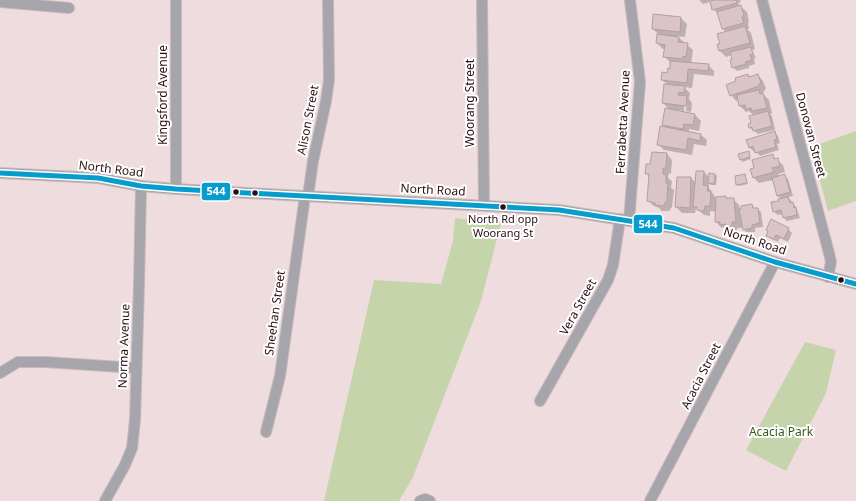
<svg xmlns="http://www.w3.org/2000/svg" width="856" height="501" font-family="'Noto Sans',sans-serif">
  <rect width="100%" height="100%" fill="#eedcde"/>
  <!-- green -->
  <g fill="#c6d4ac">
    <path d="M856,131V201L828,211L811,147Z"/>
    <path d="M455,218L501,223L481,301L413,477L399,501H324L374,280L441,284L453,241Z"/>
    <path d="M805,342L836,350L826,393L786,471L746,450Z"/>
  </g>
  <!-- shadow -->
  <g fill="#0003">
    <path d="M699,0H710V2L703,4Z"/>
    <path d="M712,0H740L741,2L738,3L740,6L747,12L749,22L748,23L749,29H747L751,33L755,49L752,50L756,58H754L755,64L749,66V68L737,71L733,67L732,55L726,57L720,51L718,45L721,44L726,32L723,29L719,13H717L713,9Z"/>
    <path d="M654,15L681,18L687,24L685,37L677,36L693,50L691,64L708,65L714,71V76L694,74L692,88L684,87L690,93L689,99L692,103L691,112L686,111L687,100H685L684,111L677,110V112L695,115L701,121L699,131L689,129V132L701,135L707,140L706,146L694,144L692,155L664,150L658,144L667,128L663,125L670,110L663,103L668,85L662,80L670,70V62L664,56L665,49H663L657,43L658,34L653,29Z"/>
    <path d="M748,75L750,77L758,75L763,81L766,89L764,90L765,91L762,93L769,100L772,113L770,114L772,116L775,130L758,134L750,128L749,124L752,123L754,116L749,111L746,112L740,106L739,100L736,101L731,95L737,82Z"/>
    <path d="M774,132L778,136L780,143L777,144L779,150L760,156L755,150L753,151L749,147Z"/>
    <path d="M748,152L751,159L742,162L740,155Z"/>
    <path d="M667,154L672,160L671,174L669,173L668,178L672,181L671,188L674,190L672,207L669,211H662L659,208L654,206L648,201L650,177L646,173L651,166Z"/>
    <path d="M772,156L783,165L785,172L778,174L779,177L784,176L788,179L793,196L788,197L796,207L800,218L787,221L783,217V214L778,215L774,212L781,199L778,196L773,180L759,183L754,178L756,168Z"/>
    <path d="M704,172L710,178L715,174L717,176L716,185H711L709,183V188L716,198L725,197L727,199H733L739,205L740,210L752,205L755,209H757L761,212L763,227L755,228V232L747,233L743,228H737L738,232H733L730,230H727L724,227L722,228L716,222L717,212L710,211V216L704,215L696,208L695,213H682L676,207L678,178H691L696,183Z"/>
    <path d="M744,175L748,184L739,186L737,185Z"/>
    <path d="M788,229L792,233L788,242L780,238L778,242L771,239L767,236Z"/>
  </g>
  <!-- building -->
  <g fill="#dbc4c7" stroke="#b49ea2">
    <path d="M714,0H736L737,3L712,10L710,1Z"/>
    <path d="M741,5L744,15L742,17L744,23L722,29L717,12Z"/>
    <path d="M653,14L681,17L680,32L652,29Z"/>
    <path d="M745,26L750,43L719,51L717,44H720L717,34Z"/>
    <path d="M657,34L679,37L678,42L688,43L686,57L683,56V59L663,57L665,45L656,43Z"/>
    <path d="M751,47L753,54L750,55L752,60L745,62L746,64L732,68L730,60L732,59L730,52Z"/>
    <path d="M670,61L709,64L708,71L688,69L687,83L661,80L662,72L667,73L668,68L670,69Z"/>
    <path d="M748,74L749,77L758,74L761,83L759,84V86L730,96L726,85L736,81L735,78Z"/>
    <path d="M664,84L685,86L684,93L679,92L678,95L687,96L686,106L662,103Z"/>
    <path d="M759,90L760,94L763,93L767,108L752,111L751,108L746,109L745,105L739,106L737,95Z"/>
    <path d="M665,108L695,114L693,125L684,124L683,129L662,125Z"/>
    <path d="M768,111L772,126L753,131L752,127L749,128L748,124L751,123L749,116Z"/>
    <path d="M660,126L701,134L700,141L688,138L686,150L657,145Z"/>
    <path d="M775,131L777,139L774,140L776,147L755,153L753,146L749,148L746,140Z"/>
    <path d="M749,151L750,157L740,160L738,154Z"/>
    <path d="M652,152L667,153L666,168H663V174L666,175V183H668L667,200L663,206L655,205V203L647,201L649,174H645L646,164H650Z"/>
    <path d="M773,154L774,159L778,158L780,166L772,168L774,172L753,178L750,169L754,168L752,160Z"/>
    <path d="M696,171H704L703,185L708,186L707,191H711L710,206H705L704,211L697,210V207H693Z"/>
    <path d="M709,173L715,174L714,184L708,183Z"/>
    <path d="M745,174L747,183L736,185L735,176Z"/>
    <path d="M785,174L790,192L777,196L772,178Z"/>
    <path d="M677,177H691L690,208L675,207Z"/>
    <path d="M726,196V198H734L736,222H732V226L726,227V224L720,225V222H715L716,197Z"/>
    <path d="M788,197L790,203L793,202L794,208L796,207L797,215L783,218L781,210L773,212L771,202L779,201L778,199Z"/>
    <path d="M752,204L753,208H758L760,223L752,225V228L743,230L739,209H741V206Z"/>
    <path d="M771,219L789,228L784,239L776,235L774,239L766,236L768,231L766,230Z"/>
  </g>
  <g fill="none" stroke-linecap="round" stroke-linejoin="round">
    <!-- minor casing -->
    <g stroke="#c9b9ba" stroke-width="12">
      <g id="minor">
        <path d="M176,0V189"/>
        <path d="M482,0L484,205"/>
        <path d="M762,0L829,253L831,262L828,277"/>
        <path d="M0,2L69,8"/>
        <path d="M0,173L98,178L141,186L176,189L559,210L674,228L775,262L856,284"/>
        <path d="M308,196L313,161L326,101L329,80L328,0"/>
        <path d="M629,221L640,82L630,0"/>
        <path d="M0,373L18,362H45L136,368"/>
        <path d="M540,401L608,280L613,265L620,219"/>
        <path d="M266,432L280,376L305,196"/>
        <path d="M105,501L125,465L132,448L135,420L139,285L141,186"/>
        <path d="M420,501L425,499L430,501"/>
        <path d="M650,501L775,262"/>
      </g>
    </g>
    <!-- minor -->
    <use href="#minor" stroke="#a5a5ab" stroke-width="10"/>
    <!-- bus-1 casing -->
    <g stroke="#fff" stroke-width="8">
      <path id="bus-1" d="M0,173L98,178L141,186L176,189L559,210L674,228L775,262L856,284"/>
    </g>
    <!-- bus-1 -->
    <use href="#bus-1" stroke="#069cce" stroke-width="5"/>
  </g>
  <!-- markers -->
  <g fill="#290e13" stroke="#fff" stroke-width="1.5">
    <circle cx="236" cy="192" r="3.5"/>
    <circle cx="255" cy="193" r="3.5"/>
    <circle cx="503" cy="207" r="3.5"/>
    <circle cx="841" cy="280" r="3.5"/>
  </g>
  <g text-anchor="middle" stroke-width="4" stroke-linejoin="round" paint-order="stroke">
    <!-- bus labels -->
    <g font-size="11" fill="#290e13" stroke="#fff">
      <text x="503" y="223">North Rd opp<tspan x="503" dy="14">Woorang St</tspan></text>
    </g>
    <!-- street labels -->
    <g font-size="12" fill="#290e13" stroke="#fff">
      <text transform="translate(163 95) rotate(-90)" y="4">Kingsford Avenue</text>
      <text transform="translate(470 103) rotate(-90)" y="4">Woorang Street</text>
      <text transform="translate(308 120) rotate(-79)" y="4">Alison Street</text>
      <text transform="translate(623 122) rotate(-87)" y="4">Ferrabetta Avenue</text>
      <text transform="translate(811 135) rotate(75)" y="4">Donovan Street</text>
      <text transform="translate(111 169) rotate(7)" y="4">North Road</text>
      <text transform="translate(433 190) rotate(3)" y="4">North Road</text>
      <text transform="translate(755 241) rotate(18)" y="4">North Road</text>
      <text transform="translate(578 307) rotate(-61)" y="4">Vera Street</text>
      <text transform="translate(275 313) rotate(-82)" y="4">Sheehan Street</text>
      <text transform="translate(124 346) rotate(-88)" y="4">Norma Avenue</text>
      <text transform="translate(701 376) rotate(-63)" y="4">Acacia Street</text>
    </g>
    <!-- park labels -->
    <g font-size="12" fill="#3a5918" stroke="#fff">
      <text x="781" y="436">Acacia Park</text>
    </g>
  </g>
  <g stroke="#fff" stroke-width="1.5">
    <rect x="201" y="182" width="30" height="19" rx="4" fill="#069cce"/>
    <rect x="633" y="214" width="30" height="20" rx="4" fill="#069cce"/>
  </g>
  <g font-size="11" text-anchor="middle" font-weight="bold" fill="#fff">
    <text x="216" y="195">544</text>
    <text x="648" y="228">544</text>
  </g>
</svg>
